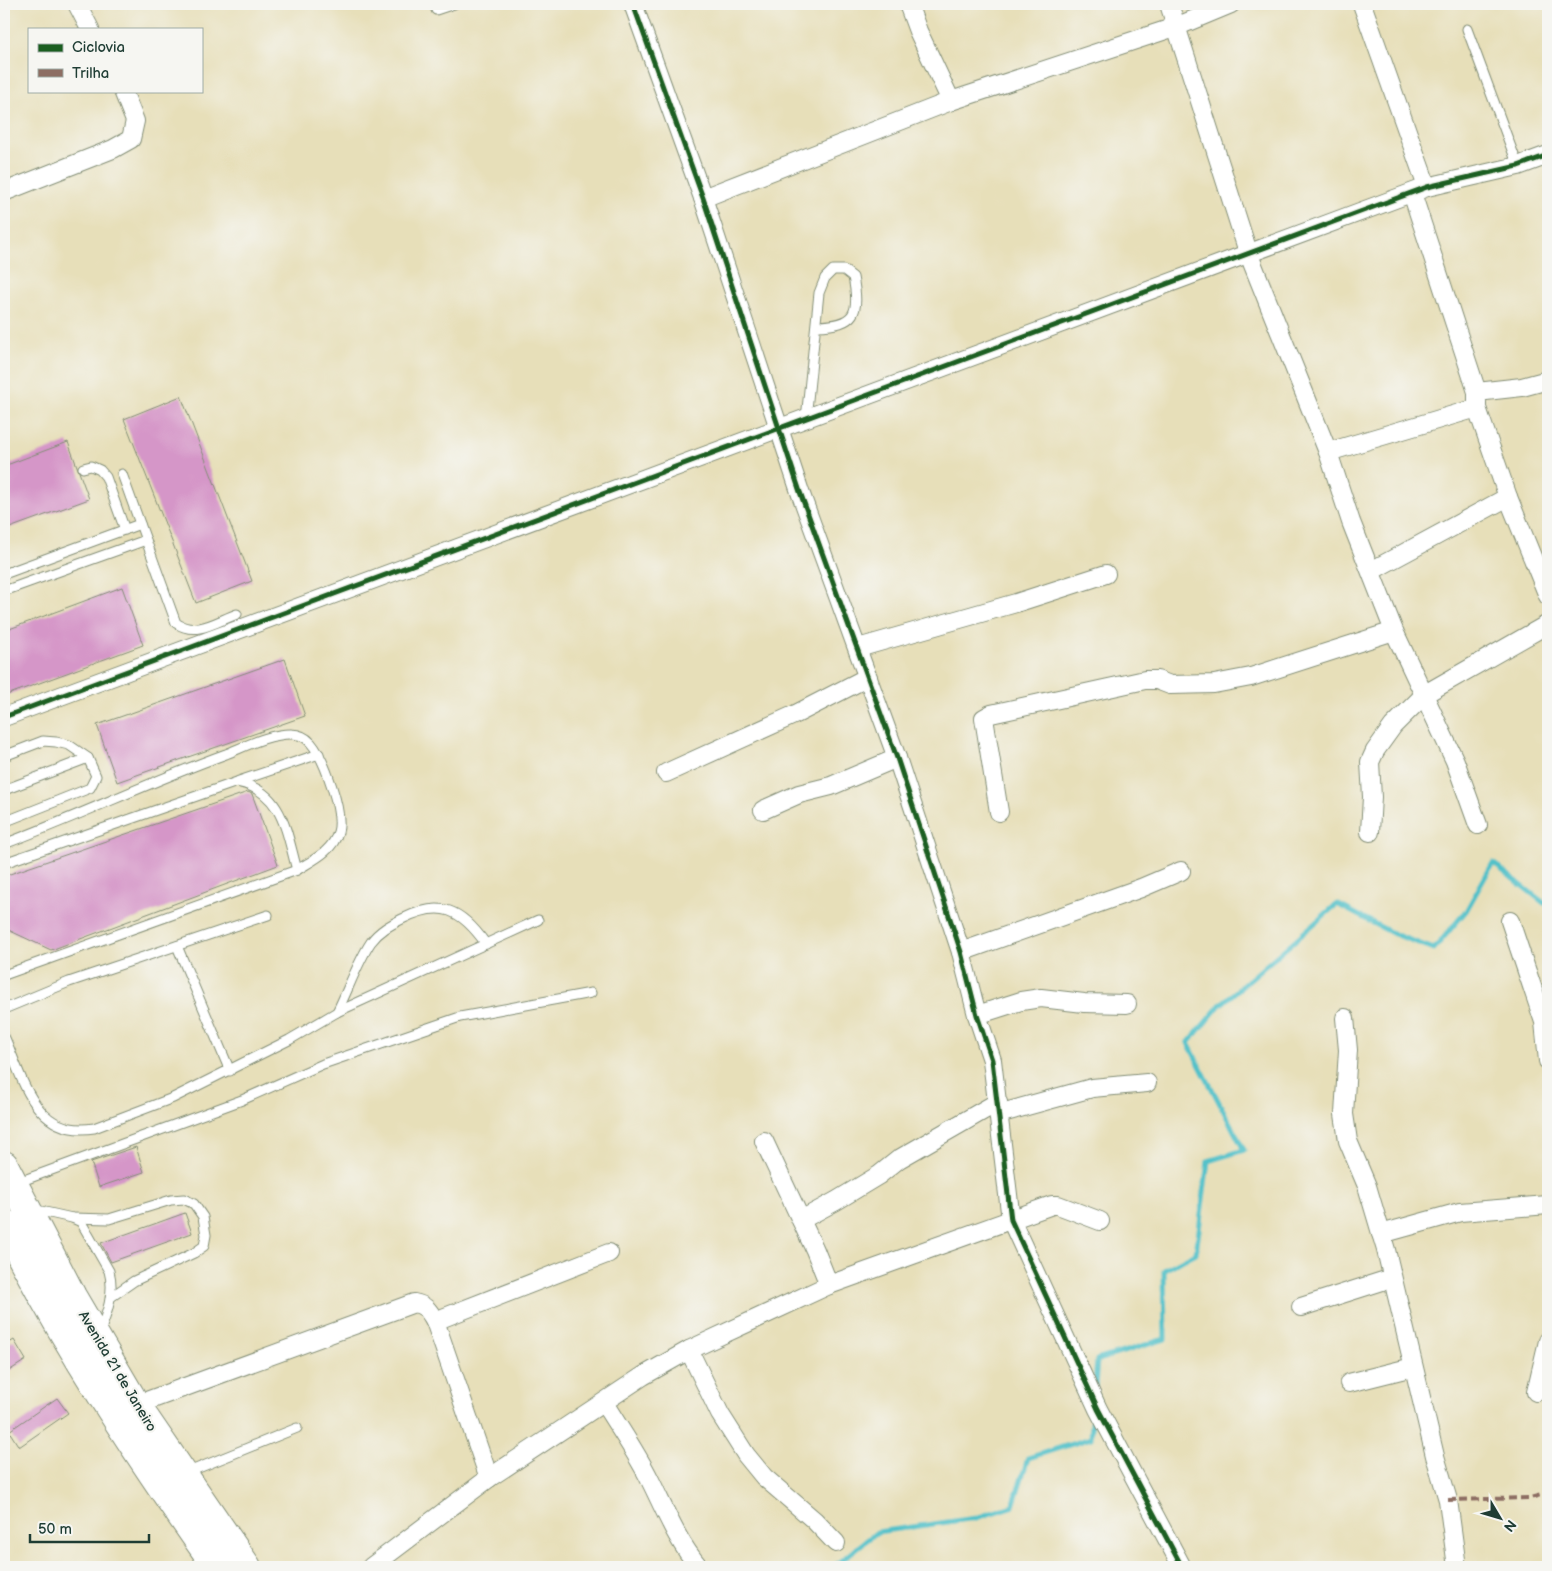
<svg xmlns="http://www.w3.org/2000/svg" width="1552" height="1571" font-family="'Balsamiq Sans',sans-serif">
  <rect width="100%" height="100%" fill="#f6f6f2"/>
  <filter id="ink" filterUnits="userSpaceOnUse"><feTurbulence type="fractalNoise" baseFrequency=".02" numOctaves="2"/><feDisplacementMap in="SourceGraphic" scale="10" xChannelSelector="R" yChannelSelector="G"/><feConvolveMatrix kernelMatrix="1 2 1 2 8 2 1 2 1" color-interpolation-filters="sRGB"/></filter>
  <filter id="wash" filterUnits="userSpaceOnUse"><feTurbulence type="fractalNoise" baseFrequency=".0096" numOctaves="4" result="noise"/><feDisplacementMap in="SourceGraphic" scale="20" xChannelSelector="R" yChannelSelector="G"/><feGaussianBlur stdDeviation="1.12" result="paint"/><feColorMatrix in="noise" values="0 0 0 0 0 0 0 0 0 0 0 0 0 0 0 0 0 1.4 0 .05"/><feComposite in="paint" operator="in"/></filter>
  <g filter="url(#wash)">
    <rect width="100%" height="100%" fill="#e7dfb9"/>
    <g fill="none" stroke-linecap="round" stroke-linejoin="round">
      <!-- stream -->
      <g stroke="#53c1c9" stroke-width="5">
        <path d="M1095,1386L1097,1360L1165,1339L1164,1270L1196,1253L1208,1161L1244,1150L1188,1043L1220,1005L1337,904L1394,934L1434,949L1466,911L1493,863L1544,903H1548"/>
        <path d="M833,1567L877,1532L976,1518L1013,1506L1028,1458L1091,1438L1093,1412"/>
      </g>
    </g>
    <g id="blocks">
      <!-- building -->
      <g fill="#d596c8">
        <path d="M181,396L252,581L196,603L124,419Z"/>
        <path d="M68,442L89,499L4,530V466Z"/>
        <path d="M122,587L143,645L4,696V631Z"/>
        <path d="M285,659L305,716L117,782L97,725Z"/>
        <path d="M248,792L252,794L278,865L51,950L4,928V876Z"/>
        <path d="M136,1147L144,1172L99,1187L91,1162Z"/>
        <path d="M185,1213L192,1233L111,1262L103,1247L101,1243Z"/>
        <path d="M14,1340L26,1360L4,1374V1346Z"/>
        <path d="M57,1398L68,1413L19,1447L9,1431Z"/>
      </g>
    </g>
  </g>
  <g filter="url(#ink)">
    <use href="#blocks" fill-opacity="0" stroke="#838e76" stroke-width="1"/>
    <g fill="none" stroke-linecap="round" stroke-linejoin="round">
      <!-- service casing -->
      <g stroke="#838e76" stroke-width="11">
        <g id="service">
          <path d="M436,10L454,4"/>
          <path d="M1467,29L1518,166"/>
          <path d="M806,419L819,293L825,278L833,270H844L853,277C860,313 856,325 817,326"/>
          <path d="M83,468L91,466L100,470L106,477L125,530"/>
          <path d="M122,474L176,623C196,637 217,621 237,614"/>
          <path d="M4,574L140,524"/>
          <path d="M4,591L146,540"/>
          <path d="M4,756L43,741L56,742L69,745L88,758L96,776L90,788L4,822"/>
          <path d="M239,781L319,754"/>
          <path d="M4,790L88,758"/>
          <path d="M4,844C79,816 151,781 226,754C246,746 269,734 291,734C299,734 306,737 311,743C324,758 344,813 338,832C333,851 313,860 297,870L4,975"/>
          <path d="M4,863L237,782C283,791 286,831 297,870"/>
          <path d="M177,946L230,1071"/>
          <path d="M4,1009L69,982L268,915"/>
          <path d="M337,1012C348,990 358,961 371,942C379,931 390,925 402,919C441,899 461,909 486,944"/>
          <path d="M4,1036C23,1078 34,1138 94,1128L173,1098L289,1040L337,1012L538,920"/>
          <path d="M16,1183L242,1100L323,1064L460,1017L591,993"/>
          <path d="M32,1209L72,1218L81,1222L109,1271C115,1292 107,1314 99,1334"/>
          <path d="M72,1218L109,1219L171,1200L184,1199L194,1204L203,1217L206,1235L204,1246L194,1253L134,1281L111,1297"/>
          <path d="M186,1473L297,1428"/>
        </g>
      </g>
      <!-- minor casing -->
      <g stroke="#838e76" stroke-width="20">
        <g id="minor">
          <path d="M77,4L90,29"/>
          <path d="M633,4L703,198L800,492L897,758L961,952L977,1015L992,1060L1011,1220L1098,1409L1182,1567"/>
          <path d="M908,4L918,31L951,101"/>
          <path d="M1169,4L1249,255L1328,452L1351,522L1394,631L1455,761L1478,825"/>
          <path d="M1362,4L1427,187"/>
          <path d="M4,192L113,149L131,139L135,121L123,91"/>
          <path d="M1412,193L1477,392"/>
          <path d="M703,198L951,101L1178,26L1231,4"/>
          <path d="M1477,408L1508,497L1548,596"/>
          <path d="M1328,452L1477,408V392L1522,387L1548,380"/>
          <path d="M1371,571L1508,497"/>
          <path d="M858,648L1016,603L1106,574"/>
          <path d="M4,717L1427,187L1518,166L1548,155"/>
          <path d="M666,773L796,714L868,677"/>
          <path d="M763,810L799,794L831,786L897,758"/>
          <path d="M999,812L984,718L991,714L1145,680H1157L1170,685L1214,684L1251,677L1394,631"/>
          <path d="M1370,832L1372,797L1370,762L1375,751L1393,726L1425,694L1548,624"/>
          <path d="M1510,921L1544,1022L1548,1061"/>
          <path d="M961,952L1141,888L1181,871"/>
          <path d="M977,1015L1021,1001L1041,998L1084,1003L1127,1004"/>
          <path d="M1345,1018L1348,1050L1344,1114L1348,1141L1367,1186L1386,1250L1435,1456L1448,1500L1457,1567"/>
          <path d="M998,1114L1092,1088L1147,1083"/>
          <path d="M764,1141L815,1250L829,1285"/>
          <path d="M801,1220L836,1201L879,1175L899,1159L998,1102"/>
          <path d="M1381,1234L1460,1212L1548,1205"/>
          <path d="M1301,1307L1392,1278"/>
          <path d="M435,1321L609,1253"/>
          <path d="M689,1350L720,1414L746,1455L764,1477L814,1520L836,1543"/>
          <path d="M1349,1383L1413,1367"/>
          <path d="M1536,1392L1548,1341"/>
          <path d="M604,1403C619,1428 637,1453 650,1480C665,1510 677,1541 699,1567"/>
          <path d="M136,1405L414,1303C426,1305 429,1311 435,1321L489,1478"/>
          <path d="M371,1567L489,1478L643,1376L689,1350L829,1285L1052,1205H1058L1100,1221"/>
        </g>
      </g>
      <!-- primary casing -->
      <g stroke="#838e76" stroke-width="30">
        <g id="primary">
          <path d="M4,1165L72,1296L136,1405L247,1567"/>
          <path d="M4,1223C64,1344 139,1457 217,1567"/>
        </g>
      </g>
      <!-- service -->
      <use href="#service" stroke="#fff" stroke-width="9"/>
      <!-- minor -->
      <use href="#minor" stroke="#fff" stroke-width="18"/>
      <!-- primary -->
      <use href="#primary" stroke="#fff" stroke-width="28"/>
      <!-- quiet -->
      <path stroke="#8d6e63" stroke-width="4" stroke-dasharray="8 4" stroke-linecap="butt" d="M1448,1500L1530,1498L1548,1493"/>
      <!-- cycleway casing -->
      <g stroke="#f6f6f2" stroke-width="8">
        <g id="cycleway">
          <path d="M633,4L703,198L800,492L897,758L961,952L977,1015L992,1060L1011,1220L1098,1409L1182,1567"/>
          <path d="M4,717L1427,187L1518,166L1548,155"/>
        </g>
      </g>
      <!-- cycleway -->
      <use href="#cycleway" stroke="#1b5e20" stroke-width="5"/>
    </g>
  </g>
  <g text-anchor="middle" stroke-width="4.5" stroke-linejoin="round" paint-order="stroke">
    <!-- street labels -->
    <g font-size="14" fill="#1f3d34" stroke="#f6f6f2">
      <text transform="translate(118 1371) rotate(59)" y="5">Avenida 21 de Janeiro</text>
    </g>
  </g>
  <!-- margin -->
  <rect width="1552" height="1571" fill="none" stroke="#f6f6f2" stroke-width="20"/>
  <!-- legend -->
  <rect x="28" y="28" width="175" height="65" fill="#f6f6f2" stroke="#a0aca6"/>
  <rect x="38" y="44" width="25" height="8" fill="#1b5e20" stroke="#a0aca6"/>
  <text x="72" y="52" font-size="15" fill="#1f3d34">Ciclovia</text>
  <rect x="38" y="69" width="25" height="8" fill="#8d6e63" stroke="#a0aca6"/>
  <text x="72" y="78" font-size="15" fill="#1f3d34">Trilha</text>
  <!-- north arrow -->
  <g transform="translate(1500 1518) rotate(128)" stroke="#f6f6f2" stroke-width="4" paint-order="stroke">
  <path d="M0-4L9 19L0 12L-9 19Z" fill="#1f3d34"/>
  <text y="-8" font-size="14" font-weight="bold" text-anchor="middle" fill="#1f3d34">N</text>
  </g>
  <!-- scale -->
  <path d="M30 1534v8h119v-8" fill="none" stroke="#1f3d34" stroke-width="2.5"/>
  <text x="38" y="1534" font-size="15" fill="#1f3d34" stroke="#f6f6f2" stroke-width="4" paint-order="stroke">50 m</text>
</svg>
